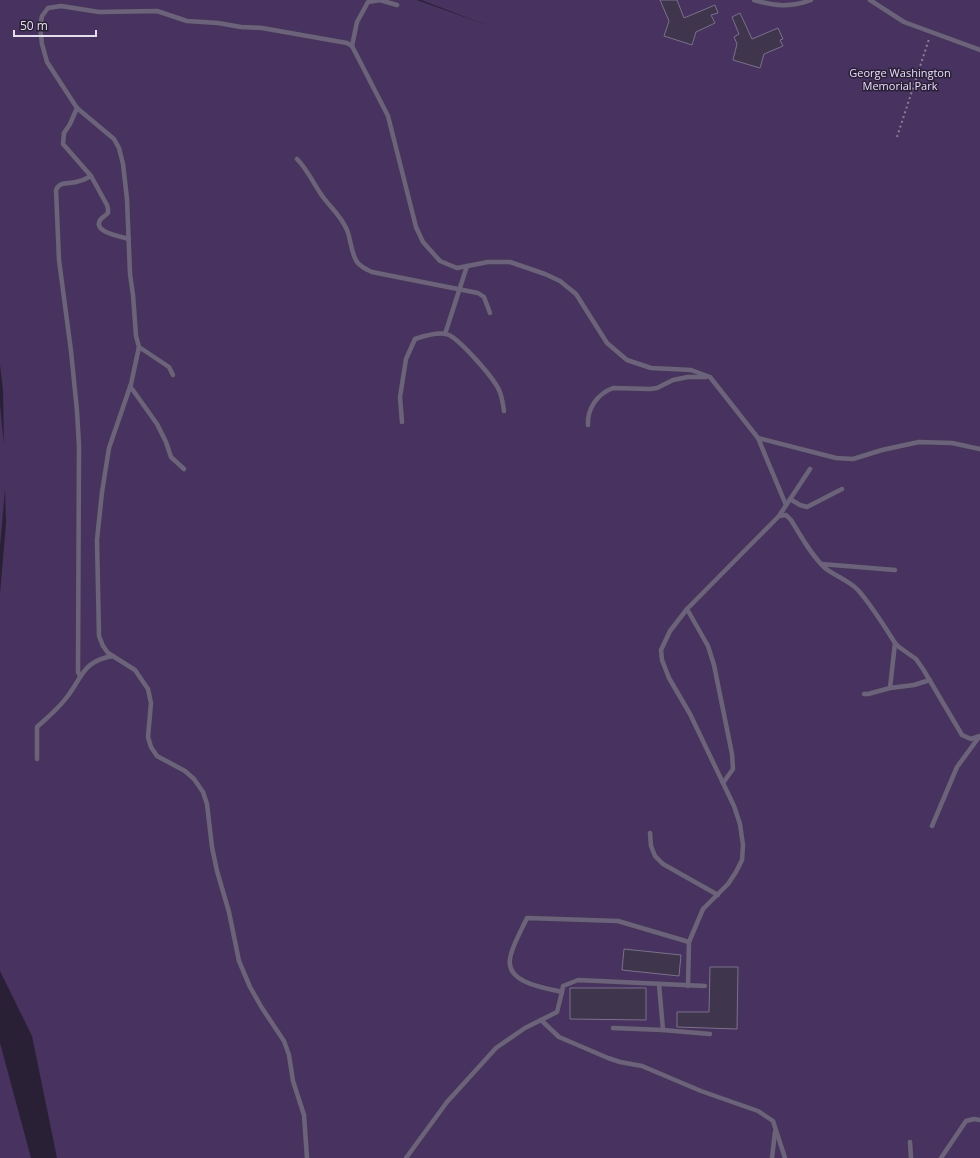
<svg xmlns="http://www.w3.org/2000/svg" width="980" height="1158" font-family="'Open Sans',sans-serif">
  <rect width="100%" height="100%" fill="#2a2036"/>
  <!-- green -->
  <g fill="#473260">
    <path d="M0,0H417L484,24L421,0H980V1158H57L32,1036L0,971V594L6,523L5,489L0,547V405L4,445L3,390L0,365Z"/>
    <path d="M0,1043L31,1158H0Z"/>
  </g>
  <!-- building -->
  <g fill="#3f354c" stroke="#7c718b">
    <path d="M660,0H677L684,18L715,5L718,13L711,15L715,23L696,32L692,45L664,36L669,21Z"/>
    <path d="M740,13L752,39L778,28L783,39L780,40L783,46L764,54L760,68L733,60L737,44L734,37L739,34L732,17Z"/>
    <path d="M624,949L681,955L679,976L622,970Z"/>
    <path d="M710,967H738L737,1029L677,1027V1012H709Z"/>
    <path d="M570,988H646V1020L570,1019Z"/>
  </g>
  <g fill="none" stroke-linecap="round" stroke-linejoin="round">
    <!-- lane casing -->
    <g stroke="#443c4f" stroke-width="5.5">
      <g id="lane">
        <path d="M754,0C774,6 791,8 811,0"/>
        <path d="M870,0L904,22L980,50"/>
        <path d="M352,46L357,22L368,2L380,0L397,5"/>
        <path d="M77,108L70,124L64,133L63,144L91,176L107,205L108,209V213C106,215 103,217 101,219C90,232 123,237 129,239"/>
        <path d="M297,159C308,170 314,185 323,197C331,208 341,216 347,230C351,240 351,253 357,262C362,268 366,269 372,272L478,293L484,297L490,313"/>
        <path d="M445,334L467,266"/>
        <path d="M139,347L169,367L173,375"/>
        <path d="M130,386L157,424L166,442L171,457L184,469"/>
        <path d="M402,422L400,397L406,359L415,339C424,336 440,331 449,335C461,341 493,377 499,390C502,396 503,404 504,411"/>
        <path d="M588,425C587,409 597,394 613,388L650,389L657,388L673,380L688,377H706"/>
        <path d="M758,438L836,458L853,459L882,450L919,442L952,443L980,449"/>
        <path d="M790,499L800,505L807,507L842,489"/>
        <path d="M779,516L786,515L791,520C801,536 811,555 825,568C835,576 848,580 858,590C872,606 883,624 895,643L899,647L916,659L923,669L962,735L971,739L980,736"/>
        <path d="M821,564L895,570"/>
        <path d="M687,609L708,646L714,665L732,754L733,769L723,783"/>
        <path d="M80,676L78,672L79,446L77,411L71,351L59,260L56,190C60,181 68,184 76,182C81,181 86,179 91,176"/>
        <path d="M890,688L895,643"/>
        <path d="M864,694H868L890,688L914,685L930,680"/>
        <path d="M37,759V727C47,718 59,708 67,697C83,676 83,661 113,656"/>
        <path d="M932,826L957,767L979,737"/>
        <path d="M650,833L651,846L655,856L663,864L718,895"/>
        <path d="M689,942L703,909L728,884L736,872L742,860L743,845L740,824L734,806L690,714L669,678L662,660L661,650L670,631L687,609L779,516L810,469"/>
        <path d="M659,984L663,1030"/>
        <path d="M562,992L563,986L578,980L705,986"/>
        <path d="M541,1020L559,1037L608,1058L620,1062L642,1066L701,1091L758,1111L773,1121L785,1158"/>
        <path d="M613,1028L663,1030L710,1034"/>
        <path d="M910,1142L911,1158"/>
        <path d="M307,1158L304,1115L293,1081L289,1055L284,1041L262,1008L250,987L239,961L229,912L217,871L212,847L207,804L203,792L194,779L185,771L157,756L151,747L148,737L151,703L148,689L135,670L108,653L103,646L99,636L97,540L102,492L109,448L131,384L139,347L136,336L133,295L130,274L127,199L123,164L119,148L114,139L77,108L47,62L42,44L40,26L42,16L48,8L61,6L99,12L157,11L187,21L218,23L241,27L262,28L347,43L352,46L388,116L416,227L423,242L440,261L457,268L488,262H510L545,274L560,281L576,294L607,343L627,360L651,368L691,370L710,377L758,438L786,505"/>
        <path d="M406,1158L447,1102L496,1048L525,1028L557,1012L562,992C545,988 506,983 510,959C511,948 522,929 527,918L618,921L689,942L688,986"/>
        <path d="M772,1158L775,1132"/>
        <path d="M941,1158L966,1121L974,1119L980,1120"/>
      </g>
    </g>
    <!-- path -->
    <path stroke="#898193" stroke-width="2" stroke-dasharray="2 3" stroke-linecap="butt" d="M897,137L929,39"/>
    <!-- lane -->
    <use href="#lane" stroke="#6d627c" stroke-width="4.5"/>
  </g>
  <g text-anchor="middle" stroke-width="3" stroke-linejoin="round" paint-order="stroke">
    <!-- park labels -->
    <g font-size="11" fill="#e9dcfd" stroke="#2a2036">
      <text x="900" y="77">George Washington<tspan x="900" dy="13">Memorial Park</tspan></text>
    </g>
  </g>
  <!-- scale -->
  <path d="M14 30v6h82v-6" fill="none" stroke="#e4deed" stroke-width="2"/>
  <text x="20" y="30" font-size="12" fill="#e4deed" stroke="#2a2036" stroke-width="3" paint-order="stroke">50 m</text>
</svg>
